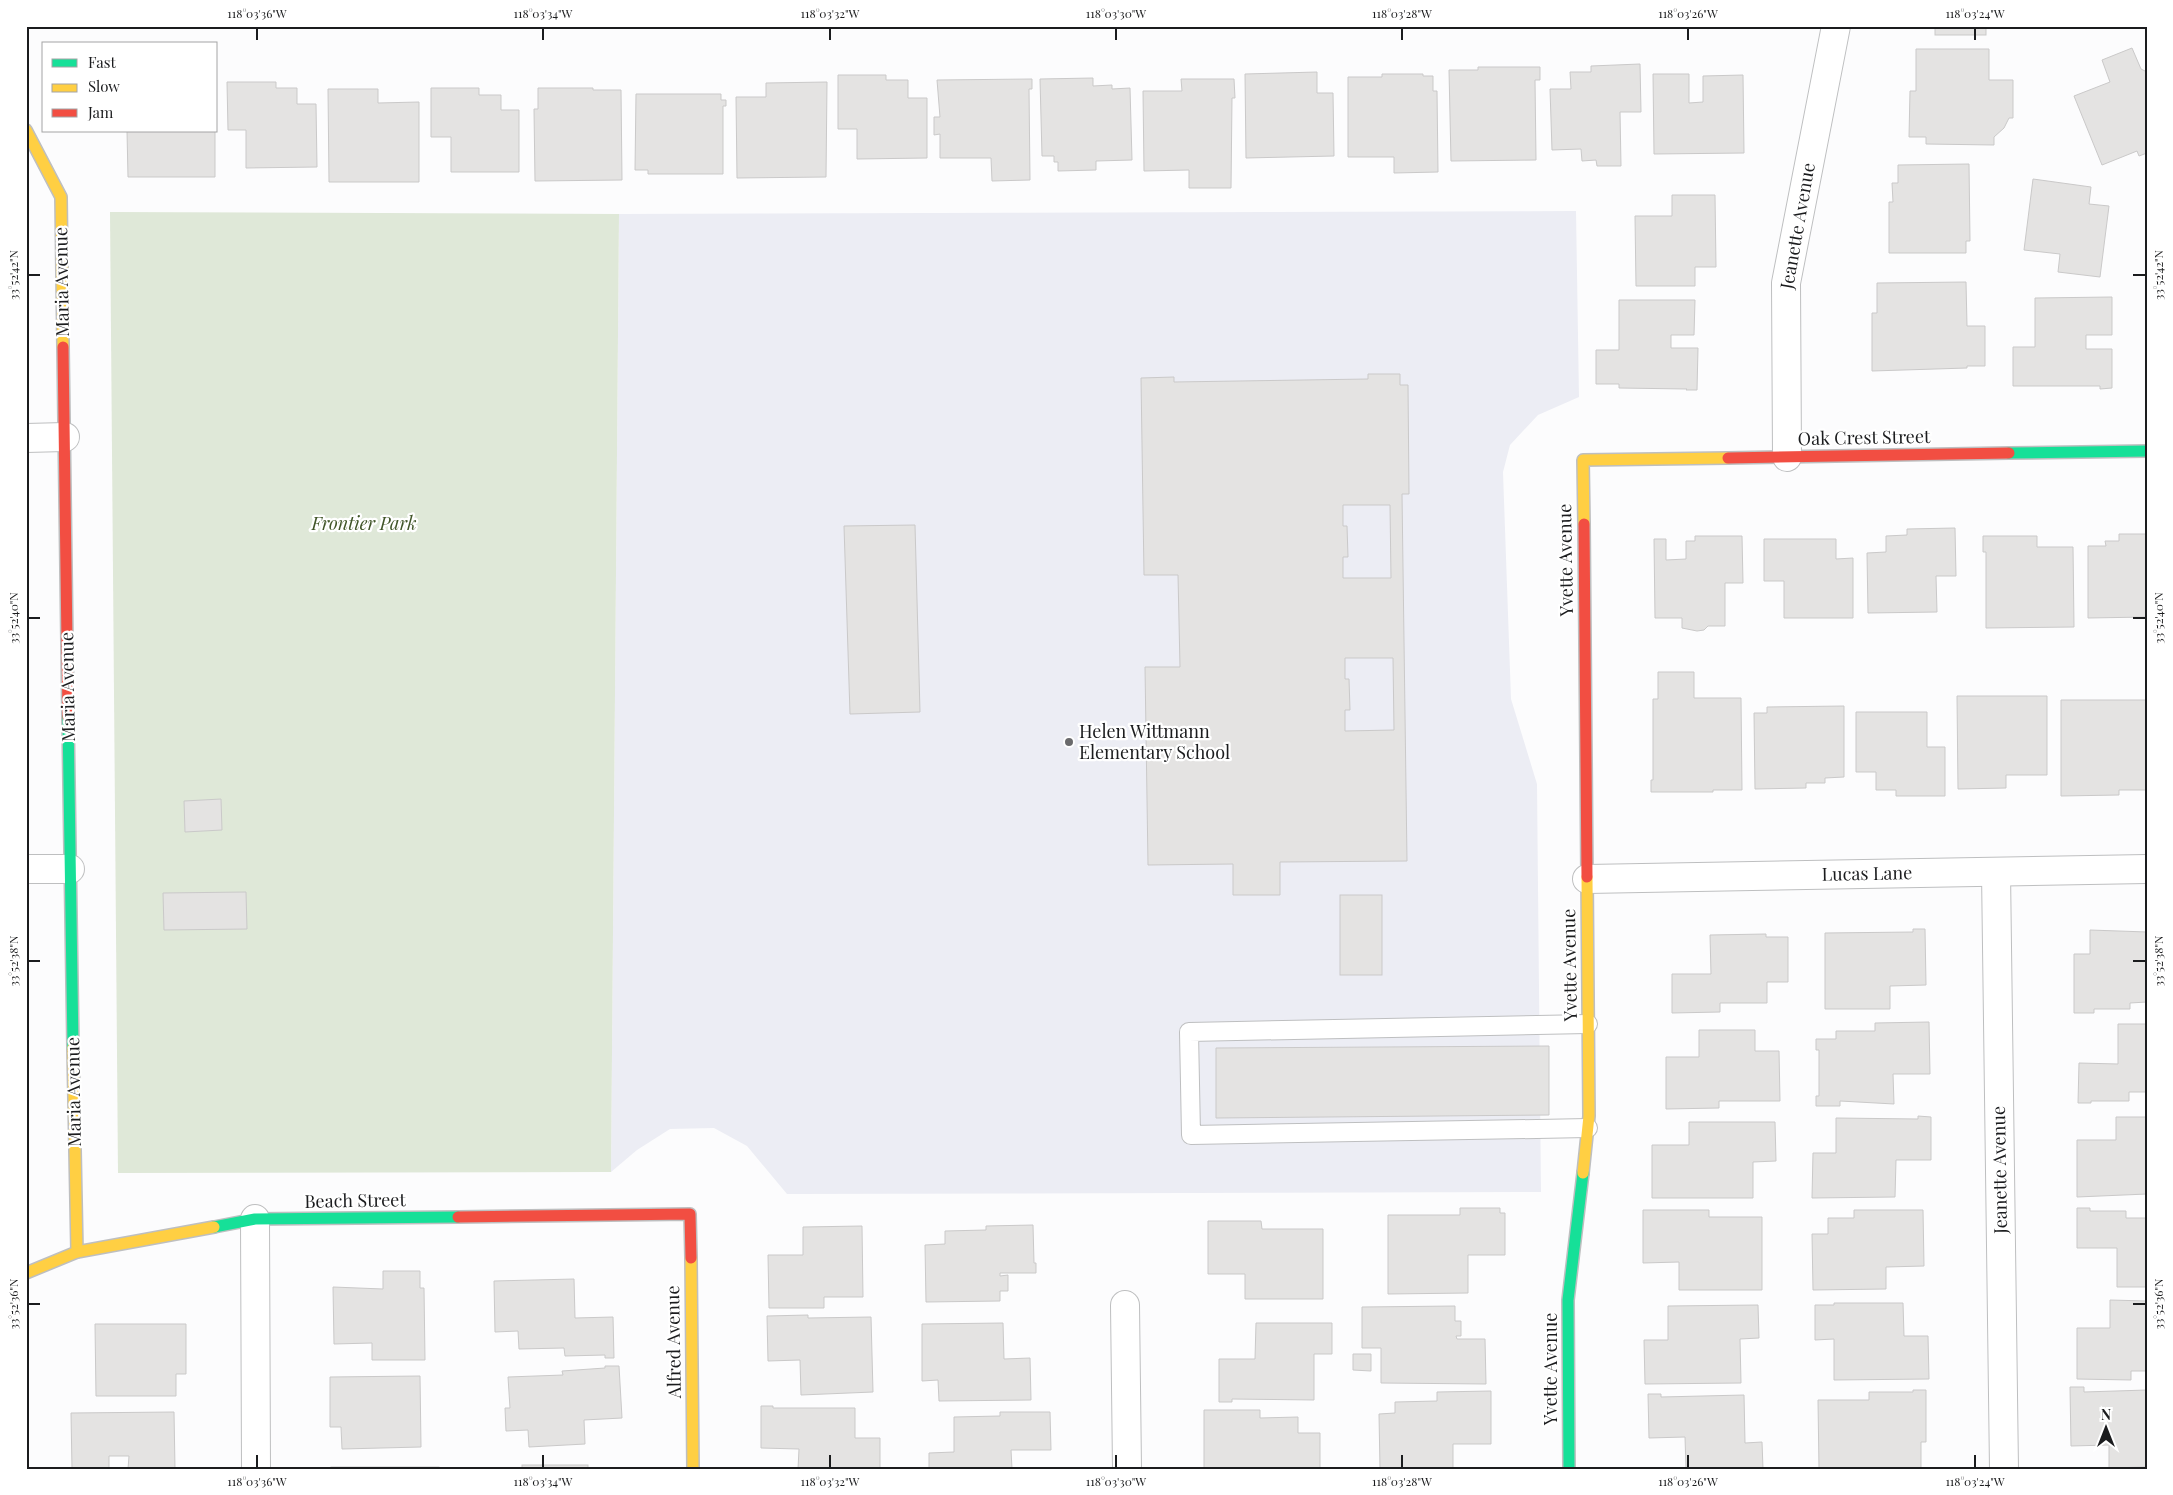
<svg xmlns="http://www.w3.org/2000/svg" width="2173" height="1495" font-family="'Playfair Display',serif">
  <rect width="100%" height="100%" fill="#fcfcfd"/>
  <!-- built -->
  <path fill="#ecedf4" d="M1576,211L1579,397L1538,415L1510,445L1503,472L1511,699L1537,784L1541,1192L787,1194L747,1146L714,1128L670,1129L637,1150L611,1172L619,214Z"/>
  <!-- green -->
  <path fill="#dfe8d8" d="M110,212L619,214L611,1172L118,1173Z"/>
  <!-- building -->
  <g fill="#e4e3e2" stroke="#cac9c9" fill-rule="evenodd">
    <rect x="1935" y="26" width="51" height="9"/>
    <path d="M2132,48L2141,69L2147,72V153L2139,156L2137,151L2102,165L2074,96L2110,82L2102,60Z"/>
    <path d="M1916,49H1989V80H2013V118H2009L2004,128L1994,137V145L1926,144V137H1909L1910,91H1916Z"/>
    <path d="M1640,64L1641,112H1620L1621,166H1597L1596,160L1582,161L1581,149L1552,150L1550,89H1571L1570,72H1591V66Z"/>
    <path d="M1478,67H1540V80H1535L1536,160L1451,161L1449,70H1478Z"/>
    <path d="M1317,72V93H1333L1334,156L1246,158L1245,74Z"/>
    <path d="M1382,74H1423V76H1433V91H1437L1438,172L1394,173V157H1348V77H1382Z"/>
    <path d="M1653,74H1689V103L1703,102V76L1743,75L1744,153L1654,154Z"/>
    <path d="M838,75H886V80H908V98H927V158L857,159V129H838Z"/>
    <path d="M1093,78V86L1112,85V89L1130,88L1132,160L1096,161V170L1058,171V162H1054V156H1042L1040,79Z"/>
    <path d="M1032,79V89H1029L1030,180L992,181L991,158H940V134L934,135V117H940L937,80Z"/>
    <path d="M1181,79H1234L1235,98H1232L1231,188H1189V170L1144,171L1143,91H1182Z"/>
    <path d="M227,82H276V88H297V104H316L317,167L246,168V130H228Z"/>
    <path d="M827,82L826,177L737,178L736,97H766V83Z"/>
    <path d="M431,88H479V95H501V110H519V172H451V137H431Z"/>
    <path d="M538,88H593V90H621L622,180L535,181L534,109H538Z"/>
    <path d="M328,89H378V103L419,102V182H329Z"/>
    <path d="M636,94H721V100H726V106H723V174H648V170H635Z"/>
    <path d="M127,131H215V177H128Z"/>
    <path d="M1969,164L1970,241H1966V253H1889V202H1893L1892,183H1898V165Z"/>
    <path d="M2033,179L2091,187L2089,204L2109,206L2100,277L2058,272L2060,254L2024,250Z"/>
    <path d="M1672,195H1715L1716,267H1695V286H1636L1635,216H1672Z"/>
    <path d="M1966,282L1967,326H1985V366H1967V368L1872,371V313H1877V283Z"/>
    <path d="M2112,297V335H2086V349H2112V388L2100,389V386H2013V347H2035V298Z"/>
    <path d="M1619,300H1695L1694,335H1671V348H1698L1697,390H1686L1687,389L1619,388V384H1596V350H1619Z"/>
    <path d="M1368,374H1400V385H1408L1409,494H1402L1407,861L1280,862V895H1233V864L1148,865L1145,667H1180L1178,575H1144L1141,378L1174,377V382L1368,379ZM1343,505H1390L1391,578H1343V557H1348L1347,526H1343ZM1345,658H1393L1394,730L1345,731V710H1350L1349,679H1345Z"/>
    <path d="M915,525L920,712L850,714L844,526Z"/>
    <path d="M1955,528L1956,576H1936L1937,612L1868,613L1867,553L1886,552V536L1907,535V529Z"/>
    <path d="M2119,534H2147V617L2088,618V546H2106L2105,541H2119Z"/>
    <path d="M1695,536H1742L1743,583H1725V626H1708L1704,630L1697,631L1682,628V618H1655L1654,539H1666V560L1686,559V541H1695Z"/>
    <path d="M1983,536H2037V547H2073L2074,627L1986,628V552H1983Z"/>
    <path d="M1764,539H1836V559L1853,558V618H1784V581H1764Z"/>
    <path d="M1658,672H1694V698H1741L1742,790H1713V792H1651V780H1653V699H1658Z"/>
    <path d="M1957,696H2047V775H2006V788L1958,789Z"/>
    <path d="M2061,700H2147V790H2119V795L2061,796Z"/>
    <path d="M1844,706V777L1825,778V783H1806V788L1755,789L1754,713H1767V707Z"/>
    <path d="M1856,712H1927V747H1945V796H1896V790H1876V772H1856Z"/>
    <path d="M221,799L222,830L185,832L184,801Z"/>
    <path d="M246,892L247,929L164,930L163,893Z"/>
    <rect x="1340" y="895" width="42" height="80"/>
    <path d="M1913,929H1925L1926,985L1890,986V1009H1825V933L1913,932Z"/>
    <path d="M2090,930L2147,932V1002L2130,1003V1009H2094V1013H2074V954H2090Z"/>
    <path d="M1766,934V937H1788V982H1767V1003H1720V1012L1672,1013V974H1711L1710,935Z"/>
    <path d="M1929,1022L1930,1074H1893L1894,1104L1840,1101V1106H1816V1096H1819V1050H1816V1039H1836V1031H1875V1023Z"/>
    <path d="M2118,1024H2147V1092H2129V1101H2091V1103H2078L2079,1063L2118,1064Z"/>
    <path d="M1699,1030H1755V1051H1779L1780,1101H1719V1108L1666,1109V1057H1699Z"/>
    <path d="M1549,1046V1115L1216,1118V1048Z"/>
    <path d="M1918,1116L1931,1117V1160H1896L1895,1197L1812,1198L1813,1153H1836V1118L1918,1119Z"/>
    <path d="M2116,1117H2147V1194L2077,1197V1140H2116Z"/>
    <path d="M1689,1122H1775L1776,1161L1753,1162V1198H1652V1145H1689Z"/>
    <path d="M1460,1208H1500V1213H1505V1255H1468V1293L1388,1294V1215H1460Z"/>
    <path d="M2077,1208H2090V1211H2126V1218H2147V1287H2117V1248H2077Z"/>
    <path d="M1643,1210H1709V1217H1762V1290H1679V1262L1643,1263Z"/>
    <path d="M1854,1210H1923L1924,1266L1886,1267V1289L1813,1290L1812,1234H1828V1218H1854Z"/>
    <path d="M1208,1221H1261L1262,1229H1323V1299H1245V1274H1208Z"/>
    <path d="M1033,1225L1034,1263H1036V1273H1000V1276L1008,1275V1291H1000V1301L926,1302L925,1245L945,1244V1231L986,1230V1226Z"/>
    <path d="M862,1226L863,1297H824V1308H769L768,1255H803V1227Z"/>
    <path d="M383,1271H420V1288H424L425,1360H372V1343L334,1344L333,1287L383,1289Z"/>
    <path d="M574,1279L575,1318L613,1317L614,1358H605V1355L565,1356L564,1348L519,1349L518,1331L495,1332L494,1281Z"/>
    <path d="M2110,1300L2147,1301V1371H2131V1380L2077,1379V1328H2110Z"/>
    <path d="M1834,1303H1903L1904,1336H1928L1929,1379L1834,1380V1339L1815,1340V1305H1834Z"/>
    <path d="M1758,1305L1759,1338L1740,1339L1741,1383L1645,1384L1644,1340H1668V1306Z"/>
    <path d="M1455,1306V1321H1461V1336H1456L1457,1339H1485L1486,1384L1381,1383V1348H1362V1307Z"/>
    <path d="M808,1315V1318L871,1317L873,1392L801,1395L800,1360L768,1361L767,1316Z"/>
    <path d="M1003,1323L1004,1359L1030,1358L1031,1400L939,1401L938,1380L922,1381V1324Z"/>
    <path d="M1256,1323H1332V1354H1314V1400L1232,1399V1402H1219V1359H1255Z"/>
    <path d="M95,1324H186V1374H176V1396H96Z"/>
    <path d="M1353,1354H1371V1371L1353,1370Z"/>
    <path d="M605,1366H619L622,1418L584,1420L585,1444L529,1447L528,1430L506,1431L505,1408H510L508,1377L563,1375L562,1371L605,1368Z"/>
    <path d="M420,1376L421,1447L342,1449L341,1427H330V1377Z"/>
    <path d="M2070,1387H2084V1392L2147,1390V1467L2109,1468V1445L2071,1446Z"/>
    <path d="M1913,1390H1926V1442H1921V1469H1819L1818,1400H1869V1392H1913Z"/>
    <path d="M1491,1391V1444H1453V1469H1380L1379,1414L1395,1413V1402L1437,1401V1392Z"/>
    <path d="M1648,1394H1661V1397L1744,1395L1745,1443L1762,1442L1763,1469H1686L1685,1437L1649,1438Z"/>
    <path d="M761,1406H773V1408H855V1438H880V1469H798L799,1449L761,1448Z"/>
    <path d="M1204,1410H1260V1418L1298,1417V1433H1320V1469L1204,1468Z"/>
    <path d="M174,1412L175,1469H128L129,1456H109V1469H72L71,1413Z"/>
    <path d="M1000,1412H1050L1051,1450H1011L1012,1469H929V1453L954,1452V1417L1000,1416Z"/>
    <rect x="522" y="1465" width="66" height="4"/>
    <rect x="331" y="1467" width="108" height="2"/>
  </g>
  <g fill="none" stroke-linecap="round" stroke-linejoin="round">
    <!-- lane casing -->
    <g stroke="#bebfc0" stroke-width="20">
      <path id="lane" d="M1588,1128L1191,1135L1189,1032L1588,1024"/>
    </g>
    <!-- street casing -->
    <g stroke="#bebfc0" stroke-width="30">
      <g id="street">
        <path d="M26,438L65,437"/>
        <path d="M1787,457L1786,283L1836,26"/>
        <path d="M26,869H70"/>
        <path d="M1996,872L2004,1469"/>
        <path d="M1587,879L2147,869"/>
        <path d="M255,1219L256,1469"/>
        <path d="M1125,1305L1127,1469"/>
      </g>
    </g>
    <!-- fast casing -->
    <g stroke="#bebfc0" stroke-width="14">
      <g id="fast">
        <path d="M2009,453L2147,451"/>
        <path d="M68,717L73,1048"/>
        <path d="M214,1227L255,1219L458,1217"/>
        <path d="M1569,1469L1568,1300L1583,1173"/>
      </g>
    </g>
    <!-- slow casing -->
    <g stroke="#bebfc0" stroke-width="14">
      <g id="slow">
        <path d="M26,130L61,197L63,347"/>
        <path d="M1584,524L1583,460L1728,458"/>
        <path d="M73,1048L77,1252"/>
        <path d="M1583,1173L1589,1116L1587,877"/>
        <path d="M691,1258L693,1469"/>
        <path d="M26,1273L77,1252L214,1227"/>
      </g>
    </g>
    <!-- jam casing -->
    <g stroke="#bebfc0" stroke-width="14">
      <g id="jam">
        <path d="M63,347L68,717"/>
        <path d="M1728,458L2009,453"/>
        <path d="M1584,524L1587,877"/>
        <path d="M458,1217L690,1214L691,1258"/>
      </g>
    </g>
    <!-- lane -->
    <use href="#lane" stroke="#fff" stroke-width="18"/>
    <!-- street -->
    <use href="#street" stroke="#fff" stroke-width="28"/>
    <!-- fast -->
    <use href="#fast" stroke="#16e098" stroke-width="11"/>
    <!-- slow -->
    <use href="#slow" stroke="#ffcf43" stroke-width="11"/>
    <!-- jam -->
    <use href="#jam" stroke="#f24e42" stroke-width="11"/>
  </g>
  <!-- ticks -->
  <path fill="none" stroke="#1b1c1e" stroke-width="2" d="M257,28V40M543,28V40M830,28V40M1116,28V40M1402,28V40M1688,28V40M1975,28V40M28,275H40M2133,275H2146M28,618H40M2133,618H2146M28,961H40M2133,961H2146M28,1304H40M2133,1304H2146M257,1455V1468M543,1455V1468M830,1455V1468M1116,1455V1468M1402,1455V1468M1688,1455V1468M1975,1455V1468"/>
  <!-- markers -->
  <circle fill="#6a6a6c" stroke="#fff" stroke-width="2" cx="1069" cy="742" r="5"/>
  <g text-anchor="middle" stroke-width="4.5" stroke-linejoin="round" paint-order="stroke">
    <!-- street labels -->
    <g font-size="18" fill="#1b1c1e" stroke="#fff">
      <text transform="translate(1798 226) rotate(-80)" y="6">Jeanette Avenue</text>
      <text transform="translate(62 282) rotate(-91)" y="6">Maria Avenue</text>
      <text transform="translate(1864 438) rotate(-1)" y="6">Oak Crest Street</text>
      <text transform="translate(1566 560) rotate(-91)" y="6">Yvette Avenue</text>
      <text transform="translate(68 687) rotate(-91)" y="6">Maria Avenue</text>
      <text transform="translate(1867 874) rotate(-1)" y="6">Lucas Lane</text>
      <text transform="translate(1570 965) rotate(-91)" y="6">Yvette Avenue</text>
      <text transform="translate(74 1092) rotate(-91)" y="6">Maria Avenue</text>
      <text transform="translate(2000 1170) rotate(-91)" y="6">Jeanette Avenue</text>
      <text transform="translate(355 1201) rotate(-1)" y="6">Beach Street</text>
      <text transform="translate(674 1342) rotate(-91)" y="6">Alfred Avenue</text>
      <text transform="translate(1551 1369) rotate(-90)" y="6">Yvette Avenue</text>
    </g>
    <!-- park labels -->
    <g font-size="18" font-style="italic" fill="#405528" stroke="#fff">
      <text x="364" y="530">Frontier Park</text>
    </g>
    <!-- poi labels -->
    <g font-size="18" fill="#1b1c1e" stroke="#fff" text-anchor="start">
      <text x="1079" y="738">Helen Wittmann<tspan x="1079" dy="21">Elementary School</tspan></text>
    </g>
  </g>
  <!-- border -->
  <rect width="2173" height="1495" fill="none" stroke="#ffffff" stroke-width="55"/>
  <!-- legend -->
  <rect x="42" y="42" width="175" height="90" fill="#ffffff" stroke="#a4a4a5"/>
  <rect x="52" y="59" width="25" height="8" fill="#16e098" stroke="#a4a4a5"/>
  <text x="88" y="68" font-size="15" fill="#1b1c1e">Fast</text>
  <rect x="52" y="84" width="25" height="8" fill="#ffcf43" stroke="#a4a4a5"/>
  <text x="88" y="92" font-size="15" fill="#1b1c1e">Slow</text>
  <rect x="52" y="109" width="25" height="8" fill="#f24e42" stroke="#a4a4a5"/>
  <text x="88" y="118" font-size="15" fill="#1b1c1e">Jam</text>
  <!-- north arrow -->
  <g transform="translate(2106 1428)" stroke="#ffffff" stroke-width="4" paint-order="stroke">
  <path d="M0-4L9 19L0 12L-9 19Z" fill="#1b1c1e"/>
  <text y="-8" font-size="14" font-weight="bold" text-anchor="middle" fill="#1b1c1e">N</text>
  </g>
  <rect x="28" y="28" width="2118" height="1440" fill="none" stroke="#1b1c1e" stroke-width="2"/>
  <g font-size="12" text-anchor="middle" fill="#1b1c1e">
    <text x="257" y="18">118°03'36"W</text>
    <text x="543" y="18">118°03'34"W</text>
    <text x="830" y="18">118°03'32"W</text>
    <text x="1116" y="18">118°03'30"W</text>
    <text x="1402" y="18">118°03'28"W</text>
    <text x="1688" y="18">118°03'26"W</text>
    <text x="1975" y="18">118°03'24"W</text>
    <text transform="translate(14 275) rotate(-90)" y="4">33°52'42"N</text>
    <text transform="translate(2159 275) rotate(-90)" y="4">33°52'42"N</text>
    <text transform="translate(14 618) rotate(-90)" y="4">33°52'40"N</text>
    <text transform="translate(2159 618) rotate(-90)" y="4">33°52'40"N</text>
    <text transform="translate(14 961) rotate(-90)" y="4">33°52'38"N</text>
    <text transform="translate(2159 961) rotate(-90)" y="4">33°52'38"N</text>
    <text transform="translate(14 1304) rotate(-90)" y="4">33°52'36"N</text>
    <text transform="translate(2159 1304) rotate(-90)" y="4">33°52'36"N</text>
    <text x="257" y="1486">118°03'36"W</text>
    <text x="543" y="1486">118°03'34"W</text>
    <text x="830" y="1486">118°03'32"W</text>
    <text x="1116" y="1486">118°03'30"W</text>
    <text x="1402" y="1486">118°03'28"W</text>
    <text x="1688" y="1486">118°03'26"W</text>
    <text x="1975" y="1486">118°03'24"W</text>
  </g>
</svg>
